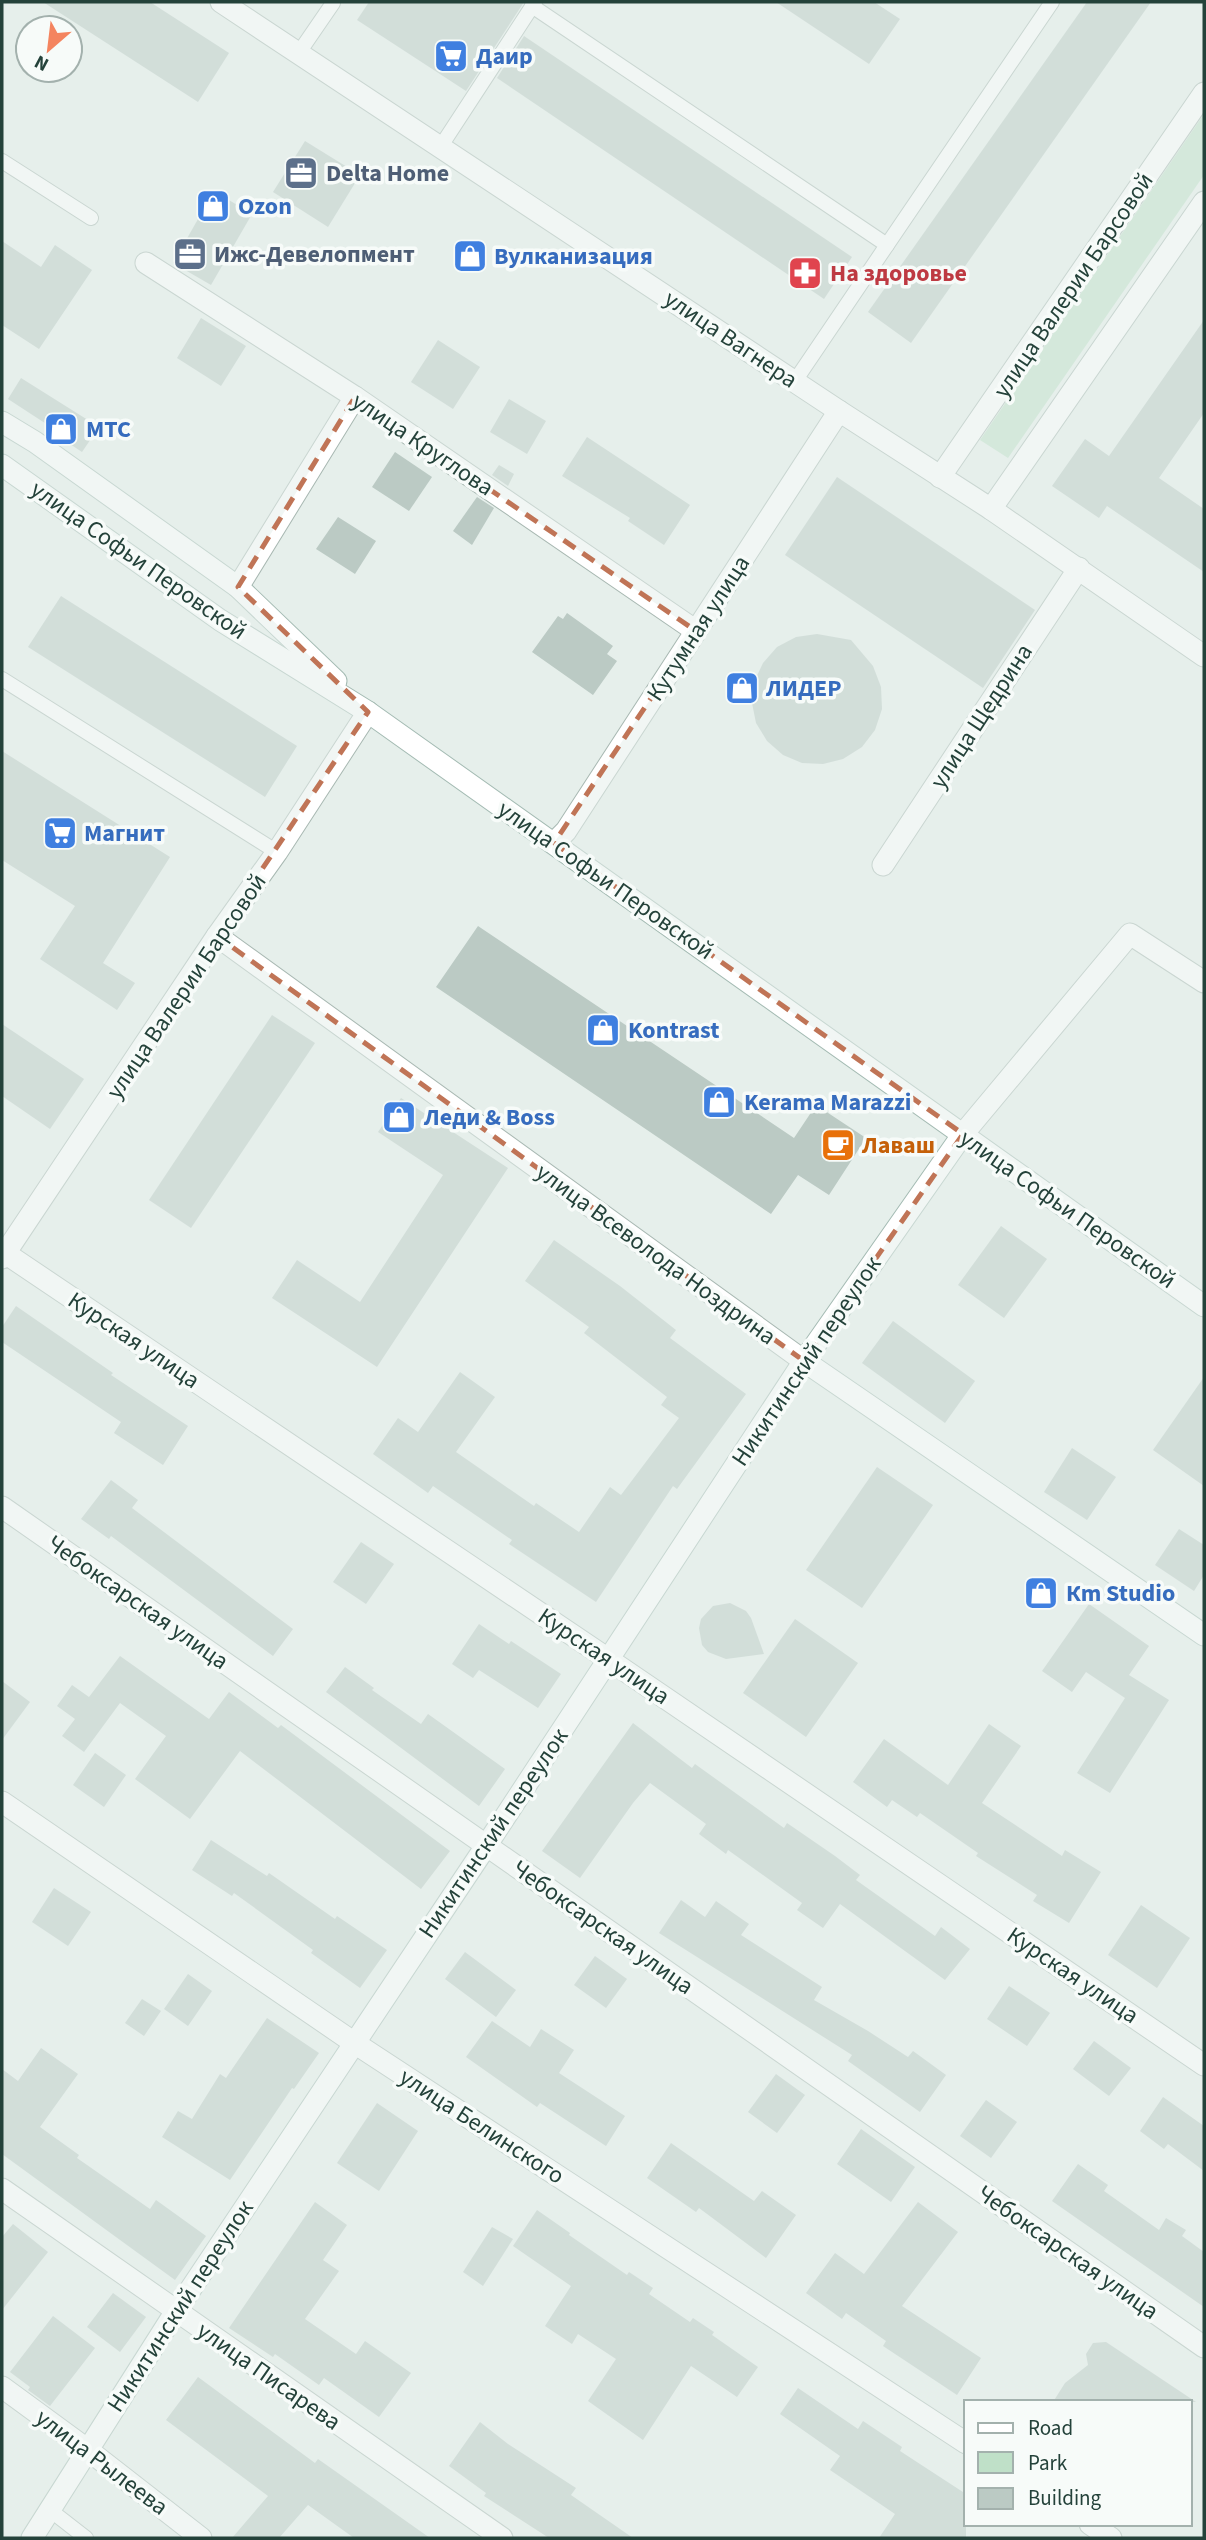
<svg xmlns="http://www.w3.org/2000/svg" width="1206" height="2540" font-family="'Source Sans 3',sans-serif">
  <rect width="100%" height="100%" fill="#e6efeb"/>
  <!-- green -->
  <path fill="#bfe0c8" d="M1204,114V175L1008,458L980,440Z"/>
  <!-- building -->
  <g fill="#bbcac4">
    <path d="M43,2H150L229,53L198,102Z"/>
    <path d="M369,2H524L466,91L357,20Z"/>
    <path d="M776,2H874L900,19L869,64Z"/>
    <path d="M1087,2H1151L911,343L868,312Z"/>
    <path d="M524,36L852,257L824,299L497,78Z"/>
    <path d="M305,141L360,175L328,227L273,192Z"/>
    <path d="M214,191L252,214L211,285L173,263Z"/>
    <path d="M2,241L41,267L55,245L92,270L39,349L2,325Z"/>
    <path d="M201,318L246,346L221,386L177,358Z"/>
    <path d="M1204,320V413L1159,478L1204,509V572L1107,506L1099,518L1052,486L1085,439L1109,456Z"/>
    <path d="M438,340L480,367L453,409L411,382Z"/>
    <path d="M21,378L99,427L82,452L52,432L54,429L8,399Z"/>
    <path d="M509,399L546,421L527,454L490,432Z"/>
    <path d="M587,437L690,505L664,545L628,521L630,518L562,476Z"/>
    <path d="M395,452L432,477L409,511L372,487Z"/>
    <path d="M499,465L514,474L508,486L492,475Z"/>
    <path d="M837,477L1035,610L983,688L785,555Z"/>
    <path d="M477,497L494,508L472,545L453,531Z"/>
    <path d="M338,517L376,541L355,574L316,549Z"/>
    <path d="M61,596L297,746L265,797L28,647Z"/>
    <path d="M567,613L613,646L607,654L617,661L593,695L532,652L558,616L563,619Z"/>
    <path d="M817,634L851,640L873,666L881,687L882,709L875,730L862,747L843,759L823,764L802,763L783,755L767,741L756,723L752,703L754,682L763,663L777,647L796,637Z"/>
    <path d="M2,751L170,857L103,963L135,983L117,1010L40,959L75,906L2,860Z"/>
    <path d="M478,926L794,1138L816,1105L866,1138L829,1195L798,1175L771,1214L436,987Z"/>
    <path d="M272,1015L315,1043L191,1228L149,1200Z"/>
    <path d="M2,1024L84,1079L50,1129L2,1096Z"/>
    <path d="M401,1098L508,1168L377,1367L272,1298L297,1260L360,1302L443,1175L378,1132Z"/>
    <path d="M1001,1226L1047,1259L1004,1318L958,1285Z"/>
    <path d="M554,1240L620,1286L676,1330L670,1338L746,1394L677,1489L673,1486L596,1602L509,1544L512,1540L433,1486L428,1493L373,1454L398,1418L418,1432L460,1372L495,1397L456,1452L534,1506L536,1503L579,1532L610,1487L621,1495L679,1418L661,1405L667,1397L584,1333L589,1327L525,1281Z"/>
    <path d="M16,1306L113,1373L111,1375L188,1426L163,1465L114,1433L121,1422L2,1342V1327Z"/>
    <path d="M893,1321L975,1381L945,1423L862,1363Z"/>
    <path d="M1204,1377V1486L1153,1450Z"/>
    <path d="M1072,1448L1116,1477L1087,1520L1044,1492Z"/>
    <path d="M877,1467L933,1505L862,1608L806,1570Z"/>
    <path d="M111,1480L138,1500L132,1508L293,1629L273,1656L111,1536L109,1539L81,1519Z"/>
    <path d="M1179,1529L1204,1545V1575L1194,1591L1155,1565Z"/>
    <path d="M361,1542L394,1564L366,1604L333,1582Z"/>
    <path d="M730,1603L746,1611L751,1618L764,1654L726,1659L708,1652L702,1645L699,1628L701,1619L713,1606Z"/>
    <path d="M1089,1604L1149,1646L1129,1675L1169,1700L1110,1793L1077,1773L1125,1698L1086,1672L1072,1692L1042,1671Z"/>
    <path d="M795,1619L858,1663L806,1737L743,1693Z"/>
    <path d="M479,1624L509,1644L511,1641L561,1674L538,1708L479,1670L473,1678L452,1664Z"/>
    <path d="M120,1656L209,1719L229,1692L278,1728L281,1725L450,1851L421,1889L240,1751L190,1819L135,1779L166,1736L120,1703L84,1752L62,1736L75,1719L57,1706L72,1685L89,1697Z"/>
    <path d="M345,1667L374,1688L372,1690L421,1724L428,1714L505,1769L479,1806L326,1692Z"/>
    <path d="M2,1681L30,1702L2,1740Z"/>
    <path d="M633,1723L692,1768L695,1764L784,1828L787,1823L835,1856L860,1875L856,1880L935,1936L941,1927L970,1949L945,1980L840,1904L823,1928L797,1910L802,1903L728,1850L726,1854L699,1834L706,1824L650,1783L633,1803L580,1878L542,1851Z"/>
    <path d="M989,1724L1021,1746L982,1803L1062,1856L1065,1850L1101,1872L1069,1923L1033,1901L1037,1895L976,1856L978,1853L920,1813L917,1817L892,1800L887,1807L853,1782L884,1739L948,1785Z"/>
    <path d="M95,1753L126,1775L104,1807L73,1785Z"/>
    <path d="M211,1840L267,1876L269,1873L335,1919L337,1916L387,1950L360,1988L311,1953L313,1950L234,1893L232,1896L192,1870Z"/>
    <path d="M54,1888L91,1912L68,1946L32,1922Z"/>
    <path d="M681,1900L705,1917L716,1901L749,1924L741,1935L822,1987L814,2000L868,2031L908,2057L913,2051L946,2075L920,2112L848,2061L852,2055L659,1933Z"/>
    <path d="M1141,1905L1190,1938L1157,1988L1108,1955Z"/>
    <path d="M465,1952L516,1990L496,2017L445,1979Z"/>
    <path d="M595,1956L627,1979L606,2008L574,1985Z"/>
    <path d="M188,1974L212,1991L188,2026L164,2009Z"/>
    <path d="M1009,1986L1050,2013L1027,2046L987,2019Z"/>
    <path d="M142,1999L161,2011L144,2036L125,2023Z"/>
    <path d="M267,2018L319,2053L294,2089L292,2088L230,2180L162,2137L178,2111L192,2119L220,2074L226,2078Z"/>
    <path d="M492,2021L530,2047L541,2029L574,2050L559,2073L625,2116L606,2146L540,2103L537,2107L466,2057Z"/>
    <path d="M1094,2041L1131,2068L1109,2096L1073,2069Z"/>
    <path d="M41,2048L78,2074L40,2127L79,2155L77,2158L150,2209L156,2200L206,2236L175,2280L2,2154V2069L18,2081Z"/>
    <path d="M776,2074L805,2095L777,2133L748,2112Z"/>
    <path d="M1163,2097L1204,2126V2171L1168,2144L1164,2149L1140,2131Z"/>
    <path d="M986,2100L1017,2122L991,2158L960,2136Z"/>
    <path d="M377,2103L418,2131L379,2191L337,2163Z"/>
    <path d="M861,2129L915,2167L891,2202L837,2164Z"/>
    <path d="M671,2143L754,2201L762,2191L796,2215L766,2258L699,2208L696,2212L647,2178Z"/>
    <path d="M1078,2164L1108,2185L1104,2191L1159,2230L1166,2218L1186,2230L1182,2236L1204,2252V2307L1052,2201Z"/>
    <path d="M315,2202L347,2225L323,2260L339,2271L305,2319L356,2354L365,2341L411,2373L379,2417L324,2378L319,2385L275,2354L273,2357L229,2328Z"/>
    <path d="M918,2202L958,2232L902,2306L981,2358L957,2395L883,2346L886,2341L846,2313L842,2319L806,2293L835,2253L864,2274Z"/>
    <path d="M537,2210L570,2233L569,2235L627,2275L629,2272L653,2288L649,2294L690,2322L693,2318L714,2332L712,2335L758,2367L737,2397L691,2366L643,2440L588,2401L616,2359L578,2334L572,2344L545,2326L571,2286L513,2246Z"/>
    <path d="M13,2224L48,2252L2,2310V2237Z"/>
    <path d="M492,2227L513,2239L483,2286L463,2272Z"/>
    <path d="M113,2293L146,2317L120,2352L87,2327Z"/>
    <path d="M53,2316L95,2348L50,2406L28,2390L30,2387L10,2372Z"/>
    <path d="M1106,2342L1196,2402H1053L1065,2383L1088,2365L1086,2354L1093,2343Z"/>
    <path d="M198,2377L315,2463L318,2459L430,2538H354L308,2505L279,2538H232L268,2496L166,2420Z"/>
    <path d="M798,2388L858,2429L863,2421L902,2447L900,2451L966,2494V2538H879L895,2514L830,2470L840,2456L780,2414Z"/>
    <path d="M480,2422L508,2444L576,2488L571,2495L633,2538H549L484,2496L486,2493L449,2466Z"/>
  </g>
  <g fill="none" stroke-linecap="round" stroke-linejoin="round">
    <!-- lane casing -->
    <g stroke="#a8b8b2" stroke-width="16">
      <g id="lane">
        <path d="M532,6L887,245L795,381"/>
        <path d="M298,54L333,3"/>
        <path d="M441,146L535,2"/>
        <path d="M2,161L91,218"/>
        <path d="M887,245L1052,2"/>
        <path d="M2,679L277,852"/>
        <path d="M50,2510L86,2538"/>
      </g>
    </g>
    <!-- street casing -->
    <g stroke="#a8b8b2" stroke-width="23">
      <g id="street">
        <path d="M221,2L839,411L991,509L1204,656"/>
        <path d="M146,263L355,397L696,631"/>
        <path d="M940,477L1204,93"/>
        <path d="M991,509L1204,202"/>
        <path d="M238,587L355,397"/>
        <path d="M554,843L566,831L839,411"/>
        <path d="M883,865L1079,568"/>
        <path d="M217,936L804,1361"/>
        <path d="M963,1134L1130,934L1204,982"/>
        <path d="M2,1251L608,1659L1204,2065"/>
        <path d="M2,1258L217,936L277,852L368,712"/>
        <path d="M2,1507L1204,2347"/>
        <path d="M2,1802L353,2042L966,2443"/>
        <path d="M2,2189L502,2538"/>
        <path d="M2,2387L88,2450L201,2538"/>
        <path d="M1090,2524L1111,2538"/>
      </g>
    </g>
    <!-- secondary casing -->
    <g stroke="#a4bbb3" stroke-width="23">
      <g id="secondary">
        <path d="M2,422L35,442L238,587L336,681"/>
        <path d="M2,465L220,620L368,712L1204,1306"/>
        <path d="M804,1361L1204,1635"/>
        <path d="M32,2538L176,2311L486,1846L804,1361L963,1134"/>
      </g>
    </g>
    <!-- lane -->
    <use href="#lane" stroke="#fff" stroke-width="14"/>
    <!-- street -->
    <use href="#street" stroke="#fff" stroke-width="21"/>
    <!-- secondary -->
    <use href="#secondary" stroke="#fff" stroke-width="21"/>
  </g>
  <!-- marked area -->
  <path d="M0 0H1206V2540H0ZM355,397L696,631L554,843L963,1134L804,1361L217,936L368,712L238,587Z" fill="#e6efeb" fill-opacity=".55" fill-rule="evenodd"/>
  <path fill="none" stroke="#c07456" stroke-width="5" stroke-dasharray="14 9" stroke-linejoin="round" d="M355,397L696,631L554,843L963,1134L804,1361L217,936L368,712L238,587Z"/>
  <!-- icons -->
  <defs>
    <g id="supermarket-square" transform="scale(1.75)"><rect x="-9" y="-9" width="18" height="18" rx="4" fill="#3f7fe0" stroke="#f7fbf9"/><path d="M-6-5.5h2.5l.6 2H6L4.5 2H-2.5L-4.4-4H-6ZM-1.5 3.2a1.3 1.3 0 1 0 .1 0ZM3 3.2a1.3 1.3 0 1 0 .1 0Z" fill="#fff"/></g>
    <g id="office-square" transform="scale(1.75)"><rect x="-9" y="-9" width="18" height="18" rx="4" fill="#5c6f8a" stroke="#f7fbf9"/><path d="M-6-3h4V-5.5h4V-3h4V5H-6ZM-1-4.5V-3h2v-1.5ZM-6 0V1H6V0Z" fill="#fff"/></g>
    <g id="shop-square" transform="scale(1.75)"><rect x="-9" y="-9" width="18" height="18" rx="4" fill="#3f7fe0" stroke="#f7fbf9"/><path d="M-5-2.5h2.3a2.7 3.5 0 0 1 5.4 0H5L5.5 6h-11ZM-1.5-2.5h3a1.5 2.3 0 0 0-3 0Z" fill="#fff"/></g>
    <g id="pharmacy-square" transform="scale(1.75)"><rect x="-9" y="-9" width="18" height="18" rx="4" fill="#e0444e" stroke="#f7fbf9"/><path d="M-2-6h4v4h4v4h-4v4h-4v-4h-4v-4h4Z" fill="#fff"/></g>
    <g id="cafe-square" transform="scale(1.75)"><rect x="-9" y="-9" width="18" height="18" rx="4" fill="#e8710a" stroke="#f7fbf9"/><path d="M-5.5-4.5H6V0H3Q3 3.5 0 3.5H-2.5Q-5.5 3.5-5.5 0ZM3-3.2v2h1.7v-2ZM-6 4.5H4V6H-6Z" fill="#fff"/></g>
  </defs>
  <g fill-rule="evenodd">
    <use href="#supermarket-square" x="451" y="56"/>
    <use href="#office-square" x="301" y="173"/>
    <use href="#shop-square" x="213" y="206"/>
    <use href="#office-square" x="190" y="254"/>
    <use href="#shop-square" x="470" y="256"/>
    <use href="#pharmacy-square" x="805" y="273"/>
    <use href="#shop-square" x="61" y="429"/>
    <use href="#shop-square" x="742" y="688"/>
    <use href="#supermarket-square" x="60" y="833"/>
    <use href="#shop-square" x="603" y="1030"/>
    <use href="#shop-square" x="719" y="1102"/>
    <use href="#shop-square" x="399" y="1117"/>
    <use href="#cafe-square" x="838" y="1145"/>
    <use href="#shop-square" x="1041" y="1593"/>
  </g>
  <g text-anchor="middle" stroke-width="7" stroke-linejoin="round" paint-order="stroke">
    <!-- shop labels -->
    <g font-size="24" font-weight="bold" fill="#366cbe" stroke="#f7fbf9" text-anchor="start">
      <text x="476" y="64">Даир</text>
      <text x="238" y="214">Ozon</text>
      <text x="494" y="264">Вулканизация</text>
      <text x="86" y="437">МТС</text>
      <text x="766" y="696">ЛИДЕР</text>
      <text x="84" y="841">Магнит</text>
      <text x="628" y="1038">Kontrast</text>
      <text x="744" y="1110">Kerama Marazzi</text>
      <text x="424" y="1125">Леди &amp; Boss</text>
      <text x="1066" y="1601">Кm Studio</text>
    </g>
    <!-- service labels -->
    <g font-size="24" font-weight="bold" fill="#4e5e75" stroke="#f7fbf9" text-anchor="start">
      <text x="326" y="181">Delta Home</text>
      <text x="214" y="262">Ижс-Девелопмент</text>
    </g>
    <!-- health labels -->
    <g font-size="24" font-weight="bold" fill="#be3a42" stroke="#f7fbf9" text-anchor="start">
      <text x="830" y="281">На здоровье</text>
    </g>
    <!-- street labels -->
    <g font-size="24" fill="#24423a" stroke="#f7fbf9">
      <text transform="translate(1073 285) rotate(-56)" y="8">улица Валерии Барсовой</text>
      <text transform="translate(731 339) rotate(34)" y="8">улица Вагнера</text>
      <text transform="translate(423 444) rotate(34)" y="8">улица Круглова</text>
      <text transform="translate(139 560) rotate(35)" y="8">улица Софьи Перовской</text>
      <text transform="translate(698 628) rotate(-57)" y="8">Кутумная улица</text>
      <text transform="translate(981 716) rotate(-57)" y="8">улица Щедрина</text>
      <text transform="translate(606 880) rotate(35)" y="8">улица Софьи Перовской</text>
      <text transform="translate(186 986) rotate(-56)" y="8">улица Валерии Барсовой</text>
      <text transform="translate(1068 1209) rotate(35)" y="8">улица Софьи Перовской</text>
      <text transform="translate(656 1254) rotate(36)" y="8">улица Всеволода Ноздрина</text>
      <text transform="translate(134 1340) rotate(34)" y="8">Курская улица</text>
      <text transform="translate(806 1361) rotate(-56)" y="8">Никитинский переулок</text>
      <text transform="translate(138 1602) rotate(35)" y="8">Чебоксарская улица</text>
      <text transform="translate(604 1656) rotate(34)" y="8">Курская улица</text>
      <text transform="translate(493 1833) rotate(-56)" y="8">Никитинский переулок</text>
      <text transform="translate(603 1927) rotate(35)" y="8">Чебоксарская улица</text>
      <text transform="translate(1073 1975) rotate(34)" y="8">Курская улица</text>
      <text transform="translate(482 2126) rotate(33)" y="8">улица Белинского</text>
      <text transform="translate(1068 2252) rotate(35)" y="8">Чебоксарская улица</text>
      <text transform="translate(180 2306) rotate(-57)" y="8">Никитинский переулок</text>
      <text transform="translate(269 2376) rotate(35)" y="8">улица Писарева</text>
      <text transform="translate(102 2462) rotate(37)" y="8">улица Рылеева</text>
    </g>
    <!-- food labels -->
    <g font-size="24" font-weight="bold" fill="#c56008" stroke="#f7fbf9" text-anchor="start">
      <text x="862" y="1153">Лаваш</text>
    </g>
  </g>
  <!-- border -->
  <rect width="1206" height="2540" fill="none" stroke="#24423a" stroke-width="7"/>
  <!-- legend -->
  <rect x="964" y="2400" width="228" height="126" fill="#f7fbf9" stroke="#a3b1ad" stroke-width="2"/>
  <rect x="978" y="2423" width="35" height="10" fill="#ffffff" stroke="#a3b1ad" stroke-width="2"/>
  <text x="1028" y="2435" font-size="21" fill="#24423a">Road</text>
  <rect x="978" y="2452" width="35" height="21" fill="#bfe0c8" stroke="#a3b1ad" stroke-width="2"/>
  <text x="1028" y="2470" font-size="21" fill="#24423a">Park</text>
  <rect x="978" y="2488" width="35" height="21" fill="#bbcac4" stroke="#a3b1ad" stroke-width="2"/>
  <text x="1028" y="2505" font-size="21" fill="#24423a">Building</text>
  <!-- north arrow -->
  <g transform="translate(49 49) rotate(208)"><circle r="33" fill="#f7fbf9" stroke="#a3b1ad" stroke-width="2"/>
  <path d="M0-5L12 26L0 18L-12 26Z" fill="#f4845f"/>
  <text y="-10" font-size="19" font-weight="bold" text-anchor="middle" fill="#24423a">N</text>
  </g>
</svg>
